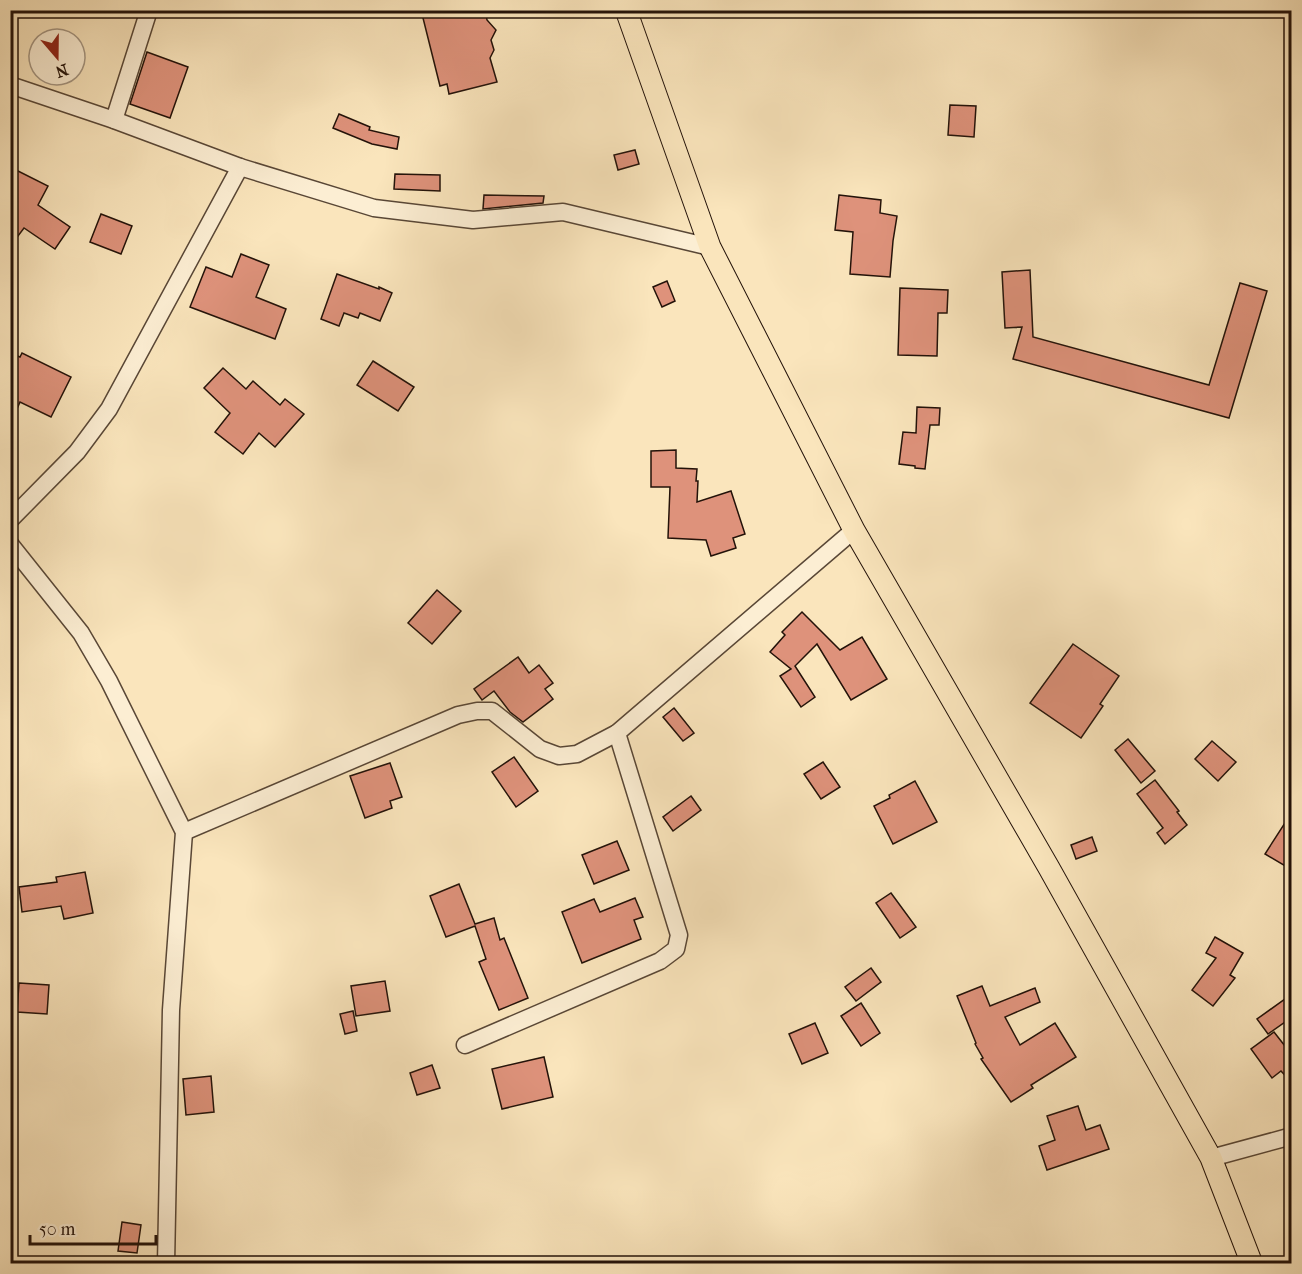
<svg xmlns="http://www.w3.org/2000/svg" width="1302" height="1274" font-family="'IM FELL French Canon',serif">
  <rect width="100%" height="100%" fill="#fae5bc"/>
  <filter id="stains"><feTurbulence type="fractalNoise" baseFrequency=".00333" numOctaves="4"/><feColorMatrix values="0 0 0 0 .2 0 0 0 0 .09 0 0 0 0 .02 0 0 0 .5 -.17"/></filter>
  <radialGradient id="worn" r=".72"><stop offset=".6" stop-color="#630" stop-opacity="0"/><stop offset="1" stop-color="#630" stop-opacity=".3"/></radialGradient>
  <!-- building -->
  <g fill="#de927b" stroke="#231209" stroke-width="1.5">
    <path d="M421,10H485L487,20L496,30L491,40L494,50L490,58L497,82L449,94L447,84L440,86Z"/>
    <path d="M147,52L188,67L170,118L130,104Z"/>
    <path d="M950,105L976,106L974,137L948,135Z"/>
    <path d="M339,114L370,127L369,130L399,137L397,149L372,144L333,128Z"/>
    <path d="M635,150L639,164L618,170L614,155Z"/>
    <path d="M16,170L48,186L38,205L70,227L55,249L24,228L18,236L10,230V180Z"/>
    <path d="M395,174L440,175V191L394,189Z"/>
    <path d="M484,195L544,196L543,203L483,209Z"/>
    <path d="M839,195L881,200L880,213L897,216L893,241L890,277L850,274L853,232L835,230Z"/>
    <path d="M101,214L132,226L121,254L90,242Z"/>
    <path d="M241,254L269,265L256,297L286,309L275,339L190,307L206,267L232,277Z"/>
    <path d="M1030,270L1033,337L1209,385L1240,283L1267,291L1229,418L1013,359L1022,327L1005,328L1002,272Z"/>
    <path d="M337,274L379,289V287L392,293L380,321L360,313L358,318L344,313L339,326L321,319Z"/>
    <path d="M667,281L675,301L662,307L653,287Z"/>
    <path d="M900,288L948,290L947,313H938L937,356L898,355Z"/>
    <path d="M10,353L20,357L22,353L71,377L51,417L20,402L10,425Z"/>
    <path d="M373,361L414,387L398,411L357,385Z"/>
    <path d="M223,368L246,389L253,381L280,405L285,399L304,414L275,447L259,433L243,454L215,432L230,413L204,388Z"/>
    <path d="M917,407L940,408L939,425H930L925,469L915,468V466L899,464L903,432L916,433Z"/>
    <path d="M676,450V468L697,469L696,481H698L697,502L731,491L745,534L733,538L736,548L711,556L706,540L668,538L670,487H651V451Z"/>
    <path d="M437,590L461,611L432,644L408,623Z"/>
    <path d="M802,612L840,650L862,637L887,679L851,700L817,644L795,666L815,697L801,707L780,676L791,669L770,652L785,635L782,632Z"/>
    <path d="M1073,644L1119,676L1100,704L1103,706L1081,738L1030,703Z"/>
    <path d="M518,657L529,673L539,665L553,683L545,689L553,699L523,722L510,712L494,691L482,700L474,689Z"/>
    <path d="M674,708L694,733L683,741L663,717Z"/>
    <path d="M1128,739L1155,771L1141,783L1115,750Z"/>
    <path d="M1212,741L1236,762L1218,781L1195,759Z"/>
    <path d="M514,757L538,791L516,807L492,772Z"/>
    <path d="M823,762L840,787L821,799L804,774Z"/>
    <path d="M390,763L402,797L390,801L392,808L365,818L350,776Z"/>
    <path d="M1155,780L1179,811L1177,812L1187,825L1165,844L1157,833L1163,828L1137,794Z"/>
    <path d="M915,781L937,822L893,844L874,806L890,798L889,795Z"/>
    <path d="M691,796L701,810L673,831L663,817Z"/>
    <path d="M1292,812V870L1265,854Z"/>
    <path d="M1092,837L1097,851L1076,859L1071,845Z"/>
    <path d="M617,841L629,870L594,884L582,855Z"/>
    <path d="M85,872L93,913L64,919L61,906L22,912L19,887L57,882L56,877Z"/>
    <path d="M459,884L475,924L494,918L500,940L504,938L528,998L499,1010L479,962L486,959L475,926L446,937L430,896Z"/>
    <path d="M891,893L916,927L900,938L876,903Z"/>
    <path d="M635,898L643,917L634,920L641,939L582,963L562,912L594,899L600,912Z"/>
    <path d="M1215,937L1243,953L1230,975L1235,978L1213,1006L1192,990L1216,958L1206,953Z"/>
    <path d="M871,968L881,982L856,1001L845,987Z"/>
    <path d="M385,981L390,1011L356,1016L351,986Z"/>
    <path d="M19,983L49,985L47,1014L17,1012Z"/>
    <path d="M982,986L990,1006L1035,988L1040,1002L1005,1017L1020,1045L1055,1023L1076,1057L1031,1085L1033,1088L1011,1102L981,1059L983,1058L975,1044L976,1043L957,996Z"/>
    <path d="M1292,994V1017L1268,1034L1257,1019Z"/>
    <path d="M861,1003L880,1033L861,1046L841,1016Z"/>
    <path d="M353,1011L357,1031L345,1034L340,1014Z"/>
    <path d="M815,1023L828,1053L802,1064L789,1034Z"/>
    <path d="M1274,1032L1292,1055V1083L1281,1071L1272,1078L1251,1049Z"/>
    <path d="M544,1057L553,1097L502,1109L492,1069Z"/>
    <path d="M432,1065L440,1088L417,1095L410,1073Z"/>
    <path d="M211,1076L214,1112L186,1115L183,1079Z"/>
    <path d="M1078,1106L1086,1130L1100,1125L1109,1149L1047,1170L1039,1146L1055,1140L1047,1116Z"/>
    <path d="M122,1222L141,1225L137,1253L118,1251Z"/>
  </g>
  <g fill="none" stroke-linecap="round" stroke-linejoin="round">
    <!-- minor casing -->
    <g stroke="#594736" stroke-width="19">
      <g id="minor">
        <path d="M10,85L114,120L240,167L374,208L473,220L563,212L710,247"/>
        <path d="M114,120L149,10"/>
        <path d="M10,520L77,452L109,409L240,167"/>
        <path d="M10,544L81,633L109,681L184,832L171,1010L166,1264"/>
        <path d="M184,832L458,715L477,711H492L540,749L559,756L577,754L617,733L854,530"/>
        <path d="M465,1045L660,961L676,949L679,935L617,733"/>
        <path d="M1211,1158L1292,1136"/>
      </g>
    </g>
    <!-- major casing -->
    <g stroke="#231209" stroke-width="23">
      <path id="major" d="M626,10L710,247L854,530L1049,868L1211,1158L1252,1264"/>
    </g>
    <!-- minor -->
    <use href="#minor" stroke="#fceed3" stroke-width="16"/>
    <!-- major -->
    <use href="#major" stroke="#fae5bc" stroke-width="21"/>
  </g>
  <!-- margin -->
  <rect width="1302" height="1274" fill="none" stroke="#fae5bc" stroke-width="36"/>
  <rect x="12" y="12" width="1278" height="1250" fill="none" stroke="#231209" stroke-width="3"/>
  <rect x="18" y="18" width="1266" height="1238" fill="none" stroke="#231209" stroke-width="1.5"/>
  <!-- north arrow -->
  <g transform="translate(57 57) rotate(160)"><circle r="28" fill="#fceed3" stroke="#a59682" stroke-width="1.5"/>
  <path d="M0-4.5L10 22L0 15L-10 22Z" fill="#8f2418"/>
  <text y="-9" font-size="16" font-weight="bold" text-anchor="middle" fill="#231209">N</text>
  </g>
  <!-- scale -->
  <path d="M30 1235v9h126v-9" fill="none" stroke="#231209" stroke-width="3"/>
  <text x="39" y="1235" font-size="18" fill="#231209" stroke="#fceed3" stroke-width="4.5" paint-order="stroke">50 m</text>
  <rect width="100%" height="100%" filter="url(#stains)"/>
  <rect width="100%" height="100%" fill="url(#worn)"/>
</svg>
